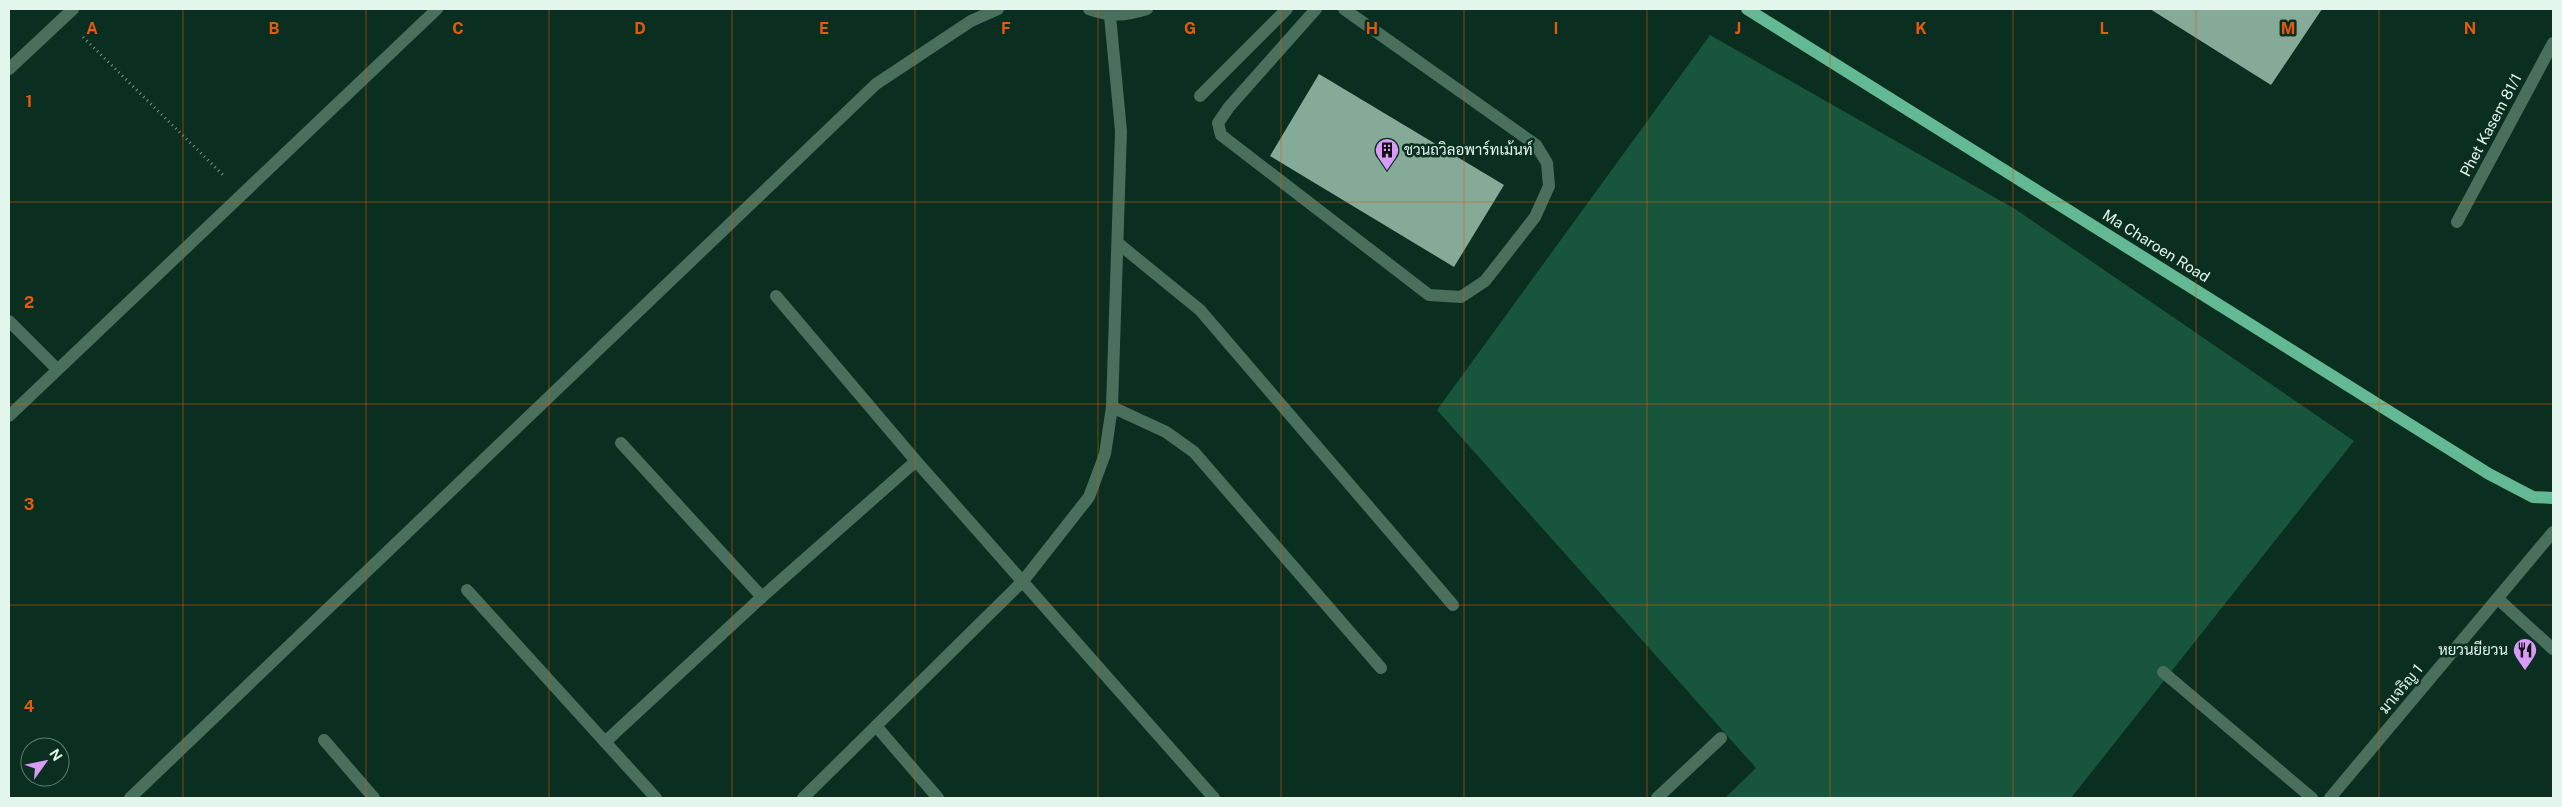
<svg xmlns="http://www.w3.org/2000/svg" width="2562" height="807" font-family="'Public Sans',Sarabun,sans-serif">
  <rect width="100%" height="100%" fill="#0a2e20"/>
  <!-- green -->
  <path fill="#17563d" d="M1710,35L2015,209L2354,441L2071,798H1725L1756,768L1437,410Z"/>
  <!-- building -->
  <g fill="#85ab98">
    <path d="M2150,9H2322L2271,85Z"/>
    <path d="M1319,74L1504,185L1454,267L1270,156Z"/>
  </g>
  <g fill="none" stroke-linecap="round" stroke-linejoin="round">
    <!-- path -->
    <path stroke="#7a9689" stroke-width="3" stroke-dasharray="1 4" stroke-linecap="butt" d="M83,37L223,175"/>
    <!-- minor -->
    <g stroke="#48705d" stroke-width="12">
      <path d="M1089,9C1111,17 1125,16 1147,9"/>
      <path d="M1316,9L1229,107L1218,123L1221,135L1429,295L1461,297L1485,281L1535,217L1549,186L1547,163L1536,145L1344,9"/>
      <path d="M9,69L73,9"/>
      <path d="M1200,96L1287,9"/>
      <path d="M2457,222L2553,43"/>
      <path d="M1119,244L1200,310L1453,605"/>
      <path d="M776,296L916,461L1214,798"/>
      <path d="M9,321L57,369"/>
      <path d="M1112,407L1166,432L1194,452L1381,668"/>
      <path d="M9,416L437,9"/>
      <path d="M621,443L762,597"/>
      <path d="M467,590L656,798"/>
      <path d="M2498,599L2553,649"/>
      <path d="M2163,672L2312,798"/>
      <path d="M876,726L938,798"/>
      <path d="M324,740L374,798"/>
      <path d="M605,742L762,597L916,461"/>
      <path d="M130,798L876,84L971,21L998,9"/>
      <path d="M803,798L1023,581L1089,497L1105,454L1112,407L1121,131L1110,16"/>
      <path d="M1657,798L1721,738"/>
      <path d="M2330,798L2553,532"/>
    </g>
    <!-- major -->
    <path stroke="#63b993" stroke-width="12" d="M1747,9L2489,474L2533,497L2553,498"/>
  </g>
  <!-- grid -->
  <path fill="none" stroke="#e8590c" stroke-width="1" stroke-opacity="0.55" d="M183,9V798M366,9V798M549,9V798M732,9V798M915,9V798M1098,9V798M1281,9V798M1464,9V798M1647,9V798M1830,9V798M2013,9V798M2196,9V798M2379,9V798M9,202H2553M9,404H2553M9,605H2553"/>
  <!-- icons -->
  <defs>
    <g id="building-pin" transform="scale(1.25)"><path d="M0 17L-7.5 6A9.5 9.5 0 1 1 7.5 6Z" fill="#d89bf8" stroke="#0a2e20"/><path d="M-4-6H4V6H1V3H-1V6H-4ZM-2.5-4.3h1.7v1.8h-1.7ZM.8-4.3h1.7v1.8H.8ZM-2.5-1h1.7V.8h-1.7ZM.8-1h1.7V.8H.8Z" fill="#111"/></g>
    <g id="restaurant-pin" transform="scale(1.25)"><path d="M0 17L-7.5 6A9.5 9.5 0 1 1 7.5 6Z" fill="#d89bf8" stroke="#0a2e20"/><path d="M-5-6h1v4h1v-4h1v4h1v-4h1v5L-1.5 .5V6h-2V.5L-5-1ZM5-6V6H3V1.5H1.5Q1.5-4 5-6Z" fill="#111"/></g>
  </defs>
  <g fill-rule="evenodd">
    <use href="#building-pin" x="1387" y="150"/>
    <use href="#restaurant-pin" x="2525" y="650"/>
  </g>
  <g text-anchor="middle" stroke-width="5" stroke-linejoin="round" paint-order="stroke">
    <!-- street labels -->
    <g font-size="15" fill="#e2f6eb" stroke="#0a2e20">
      <text transform="translate(2491 125) rotate(-62)" y="5">Phet Kasem 81/1</text>
      <text transform="translate(2156 246) rotate(32)" y="5">Ma Charoen Road</text>
      <text transform="translate(2401 689) rotate(-50)" y="5">มาเจริญ 1</text>
    </g>
    <!-- poi labels -->
    <g font-size="15" fill="#e2f6eb" stroke="#0a2e20" text-anchor="start">
      <text x="1404" y="155">ชวนถวิลอพาร์ทเม้นท์</text>
      <text x="2508" y="655" text-anchor="end">หยวนยียวน</text>
    </g>
  </g>
  <g font-size="16" text-anchor="middle" font-weight="bold" fill="#e8590c" stroke="#0a2e20" stroke-width="5" stroke-linejoin="round" paint-order="stroke">
    <text x="92" y="34">A</text>
    <text x="274" y="34">B</text>
    <text x="458" y="34">C</text>
    <text x="640" y="34">D</text>
    <text x="824" y="34">E</text>
    <text x="1006" y="34">F</text>
    <text x="1190" y="34">G</text>
    <text x="1372" y="34">H</text>
    <text x="1556" y="34">I</text>
    <text x="1738" y="34">J</text>
    <text x="1921" y="34">K</text>
    <text x="2104" y="34">L</text>
    <text x="2288" y="34">M</text>
    <text x="2470" y="34">N</text>
    <text x="29" y="107">1</text>
    <text x="29" y="308">2</text>
    <text x="29" y="510">3</text>
    <text x="29" y="712">4</text>
  </g>
  <!-- border -->
  <rect width="2562" height="807" fill="none" stroke="#e2f6eb" stroke-width="20"/>
  <!-- north arrow -->
  <g transform="translate(45 762) rotate(57)"><circle r="24" fill="#0a2e20" stroke="#607e71"/>
  <path d="M0-4L9 19L0 12L-9 19Z" fill="#d89bf8"/>
  <text y="-8" font-size="14" font-weight="bold" text-anchor="middle" fill="#e2f6eb">N</text>
  </g>
</svg>
